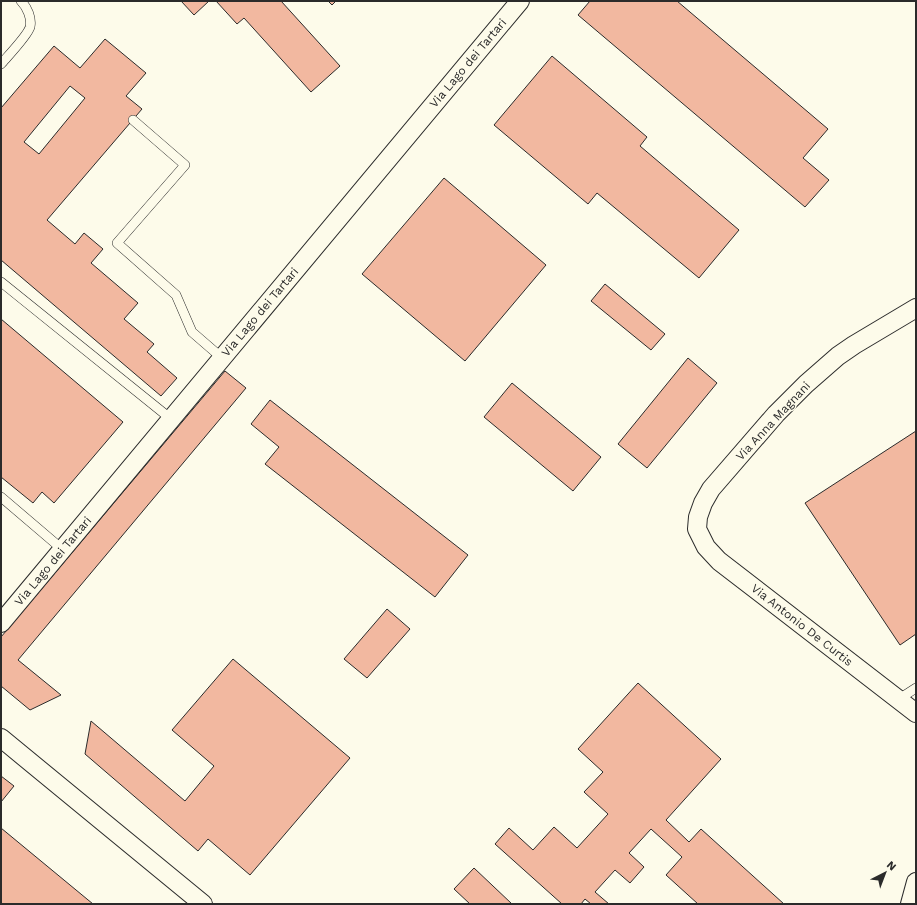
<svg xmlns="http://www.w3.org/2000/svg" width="917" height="905" font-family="'Work Sans',sans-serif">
  <rect width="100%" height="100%" fill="#fdfbea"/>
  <!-- building -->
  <g fill="#f2b8a0" stroke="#2b2b2b" fill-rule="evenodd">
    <path d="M181,1H209L194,15Z"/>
    <path d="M216,1H281L340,66L311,92L244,18L237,24Z"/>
    <path d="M328,1H336L332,5Z"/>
    <path d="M590,1H677L828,129L803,158L829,180L805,207L578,15Z"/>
    <path d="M105,39L146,73L126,96L142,109L47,220L75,244L84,233L103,249L91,263L138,303L124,319L154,344L147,352L177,378L161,396L1,260V108L54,46L80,68ZM70,86L85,98L39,154L24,142Z"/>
    <path d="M552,56L647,137L640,146L739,230L699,278L597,193L588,204L494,125Z"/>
    <path d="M444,178L546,265L465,361L362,274Z"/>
    <path d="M605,284L665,334L651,350L591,301Z"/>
    <path d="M1,319L123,422L54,503L42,492L33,503L1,477Z"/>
    <path d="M688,358L717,383L647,468L618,444Z"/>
    <path d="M225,371L246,388L18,660L61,695L30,710L1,686V637Z"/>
    <path d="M512,383L601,457L573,491L484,417Z"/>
    <path d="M270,400L468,555L435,597L265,464L279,447L251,424Z"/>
    <path d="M916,431V634L900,645L805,503Z"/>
    <path d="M387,609L410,629L367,678L344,659Z"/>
    <path d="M233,659L350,758L250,875L208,839L198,851L85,754L91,721L185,801L214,766L172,730Z"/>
    <path d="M638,683L721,759L666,820L689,842L701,829L784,904H698L666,875L682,857L651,829L629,853L644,867L630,883L615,870L595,892L609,904H591L585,899L581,904H562L495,844L509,828L533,850L554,827L577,848L608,814L584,792L603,772L578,749Z"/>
    <path d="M1,776L14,786L1,802Z"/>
    <path d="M1,828L93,904H1Z"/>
    <path d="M474,868L512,904H470L454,889Z"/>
  </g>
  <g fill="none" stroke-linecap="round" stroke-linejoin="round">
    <!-- service casing -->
    <g stroke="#2b2b2b" stroke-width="10">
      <g id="service">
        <path d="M1,64C7,57 28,35 30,27C32,18 27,7 21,1"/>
        <path d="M133,120L185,165L117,243L176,295L192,332L222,358"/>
        <path d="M1,282L171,419"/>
        <path d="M1,497L62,549"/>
        <path d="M899,699L916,688"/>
      </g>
    </g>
    <!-- minor casing -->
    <g stroke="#2b2b2b" stroke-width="20">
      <g id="minor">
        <path d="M916,308L854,345L838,356L806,384L776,414L711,489L703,503L698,517L697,529L706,547L719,561L916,713"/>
        <path d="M1,623L520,1"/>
        <path d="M1,738L203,904"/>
        <path d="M910,904L916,882"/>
      </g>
    </g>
    <!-- service -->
    <use href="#service" stroke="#fdfbea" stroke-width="9"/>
    <!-- minor -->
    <use href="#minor" stroke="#fdfbea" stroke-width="18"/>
  </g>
  <g text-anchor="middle" stroke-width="3" stroke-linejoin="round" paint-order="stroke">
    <!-- street labels -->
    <g font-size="12" fill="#2b2b2b" stroke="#fdfbea">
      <text transform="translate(468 63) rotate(-50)" y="4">Via Lago dei Tartari</text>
      <text transform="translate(260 312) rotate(-50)" y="4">Via Lago dei Tartari</text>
      <text transform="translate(773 421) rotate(-47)" y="4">Via Anna Magnani</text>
      <text transform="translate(53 561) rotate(-50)" y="4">Via Lago dei Tartari</text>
      <text transform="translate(802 625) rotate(38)" y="4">Via Antonio De Curtis</text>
    </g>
  </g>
  <!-- border -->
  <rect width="917" height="905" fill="none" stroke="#2b2b2b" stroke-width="4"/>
  <!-- north arrow -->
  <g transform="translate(885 873) rotate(42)" stroke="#fdfbea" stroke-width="3" paint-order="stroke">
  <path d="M0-3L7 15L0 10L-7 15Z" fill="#2b2b2b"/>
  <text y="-6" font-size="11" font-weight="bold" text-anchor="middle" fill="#2b2b2b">N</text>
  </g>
</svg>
